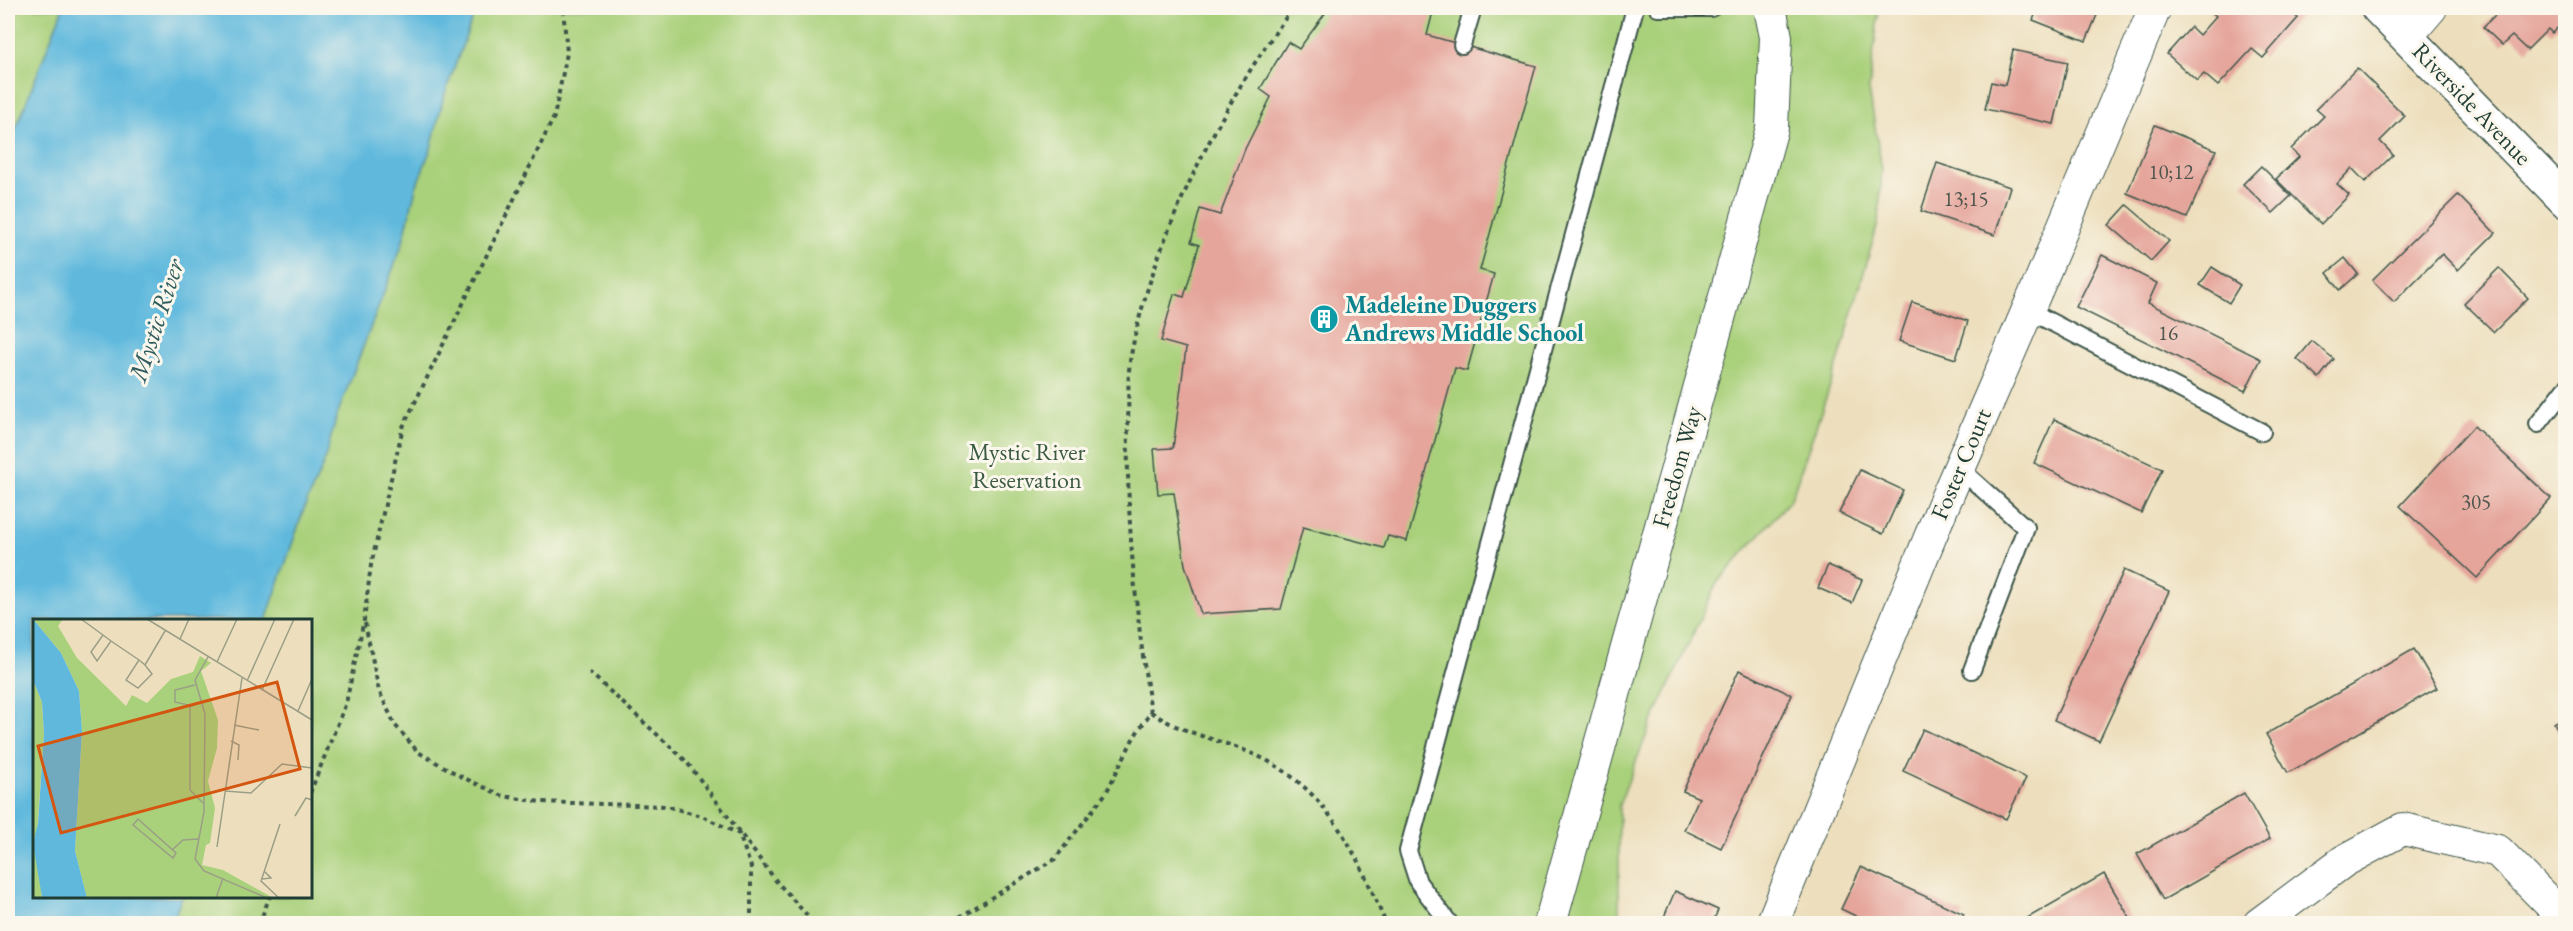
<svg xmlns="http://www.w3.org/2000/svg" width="2573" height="931" font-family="'EB Garamond',serif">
  <rect width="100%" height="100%" fill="#fbf7ec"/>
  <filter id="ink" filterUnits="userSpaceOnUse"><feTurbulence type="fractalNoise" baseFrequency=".0167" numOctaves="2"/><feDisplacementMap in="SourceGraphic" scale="12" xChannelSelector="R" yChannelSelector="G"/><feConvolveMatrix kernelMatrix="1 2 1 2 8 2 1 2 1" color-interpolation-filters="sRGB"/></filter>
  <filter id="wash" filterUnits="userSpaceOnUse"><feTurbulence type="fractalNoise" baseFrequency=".008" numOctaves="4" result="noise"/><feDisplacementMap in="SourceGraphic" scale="24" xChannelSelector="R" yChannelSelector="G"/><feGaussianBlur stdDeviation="1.35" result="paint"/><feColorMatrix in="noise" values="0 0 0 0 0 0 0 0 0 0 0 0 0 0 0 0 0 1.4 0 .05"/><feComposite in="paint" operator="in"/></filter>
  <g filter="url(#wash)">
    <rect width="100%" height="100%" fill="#eddfbd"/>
    <!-- green -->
    <g fill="#a9d07a" stroke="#648657" stroke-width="1.5">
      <path d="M8,8H63L8,149Z"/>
      <path d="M476,8H1879L1869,89L1882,170L1878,223L1838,363L1791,499L1717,583L1650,726L1619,805V923L172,924L182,897L310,896V620H266L305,506L323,465L337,415L402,245L416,187L431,148L443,99Z"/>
    </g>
    <!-- water -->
    <path fill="#60b9dd" stroke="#407b88" stroke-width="1.5" d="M63,8H476L443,99L431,148L416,187L402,245L337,415L323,465L305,506L266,620H34V896L182,897L172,923H8V149Z"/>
    <g id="blocks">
      <!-- building -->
      <g fill="#e5a59b">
        <path d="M1329,8H1434L1427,35L1536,66L1480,270L1494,274L1467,371L1455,368L1407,541L1388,536L1384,548L1303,527L1281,609L1201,614L1185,565L1174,493L1158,494L1154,449L1173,448L1186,348L1161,341L1174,294L1184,297L1199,245L1191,242L1200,209L1220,215L1245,149L1271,97L1260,89L1288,42L1299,49Z"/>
        <path d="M2038,8H2100L2086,41L2033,20Z"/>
        <path d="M2207,8H2286L2298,18L2263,58L2252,49L2218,86L2204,74L2197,81L2167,54L2191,27L2199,35L2216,16Z"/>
        <path d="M2502,8H2566V20L2552,33L2548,29L2527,50L2512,36L2502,45L2483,27Z"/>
        <path d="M2013,50L2068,62L2054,124L1985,109L1991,82L2005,85Z"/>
        <path d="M2357,68L2405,116L2380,141L2393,155L2365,182L2352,168L2337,184L2349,195L2321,224L2276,179L2299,157L2291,149L2324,116L2316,109Z"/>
        <path d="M2155,125L2216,150L2187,218L2127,193Z"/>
        <path d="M1937,163L2010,187L1995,235L1921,211Z"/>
        <path d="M2261,166L2291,196L2273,213L2243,184Z"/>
        <path d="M2458,195L2495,233L2458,270L2442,254L2394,302L2372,280Z"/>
        <path d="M2127,205L2169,241L2151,261L2109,225Z"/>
        <path d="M2102,255L2157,283L2148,303L2261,359L2245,391L2076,307Z"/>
        <path d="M2345,258L2358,274L2340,290L2327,273Z"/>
        <path d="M2212,267L2240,285L2229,303L2200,285Z"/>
        <path d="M2499,268L2528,298L2494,332L2464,303Z"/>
        <path d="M1912,302L1968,321L1956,359L1899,341Z"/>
        <path d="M2312,341L2334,359L2319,378L2297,359Z"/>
        <path d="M2054,419L2162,469L2141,513L2034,463Z"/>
        <path d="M2474,426L2551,498L2477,578L2400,506Z"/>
        <path d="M1860,470L1903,490L1883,534L1839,513Z"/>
        <path d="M1828,565L1862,580L1852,603L1818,588Z"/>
        <path d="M2124,570L2169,591L2099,741L2054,720Z"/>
        <path d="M2414,649L2437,688L2288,773L2266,734Z"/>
        <path d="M1739,670L1792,695L1721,848L1684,830L1699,798L1683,791Z"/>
        <path d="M2566,716V743L2554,723Z"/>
        <path d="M1923,729L2026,778L2006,819L1903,771Z"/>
        <path d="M2244,793L2270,839L2163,900L2137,854Z"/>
        <path d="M1861,867L1964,914L1959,924H1872L1841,909Z"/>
        <path d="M2104,874L2131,920L2125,924H2017Z"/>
        <path d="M1675,891L1718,910L1712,924H1661Z"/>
      </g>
    </g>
  </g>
  <g filter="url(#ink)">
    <use href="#blocks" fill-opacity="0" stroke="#3e5549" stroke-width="1.5"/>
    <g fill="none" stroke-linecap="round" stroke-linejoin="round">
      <!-- lane casing -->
      <g stroke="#3e5549" stroke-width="20">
        <g id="lane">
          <path d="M1658,8H1711"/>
          <path d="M1462,45L1473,8"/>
          <path d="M2028,310L2262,432"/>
          <path d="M2538,424L2566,388"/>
          <path d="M1959,468L2026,528L1972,670"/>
          <path d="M1450,924L1418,882L1408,851L1635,8"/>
        </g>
      </g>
      <!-- street casing -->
      <g stroke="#3e5549" stroke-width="34">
        <g id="street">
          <path d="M2407,36L2431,8"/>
          <path d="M1550,924L1772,128L1776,37L1770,8"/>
          <path d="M1772,924L1942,508L2040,282L2155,8"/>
          <path d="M2259,924L2344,861L2403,829L2498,851L2566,920"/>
        </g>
      </g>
      <!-- secondary casing -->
      <g stroke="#3e5549" stroke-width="36">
        <path id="secondary" d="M2378,8L2566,201"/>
      </g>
      <!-- path -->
      <g stroke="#3e5549" stroke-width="4" stroke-dasharray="4.5 4.5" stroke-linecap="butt">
        <path d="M365,623L379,691L395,725L418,752L462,777L503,796L540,802L666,806L702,816L739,834L751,867V924"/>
        <path d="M589,672L686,761L777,882L815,924"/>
        <path d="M1151,712C1185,736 1227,740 1264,759C1331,794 1358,857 1386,924"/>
        <path d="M310,793L346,703L364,620L371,565L403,427L554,117L567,53L563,8"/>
        <path d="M259,924L270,896"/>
        <path d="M943,924L953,921L1055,859L1106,793L1134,737L1151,712C1136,615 1126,520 1128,423C1129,401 1127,376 1131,355C1153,239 1222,102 1293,8"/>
      </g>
      <!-- lane -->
      <use href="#lane" stroke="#fff" stroke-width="16"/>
      <!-- street -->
      <use href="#street" stroke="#fff" stroke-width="32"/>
      <!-- secondary -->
      <use href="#secondary" stroke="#fff" stroke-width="33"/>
    </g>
  </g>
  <!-- icons -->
  <defs>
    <g id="building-disc" transform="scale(1.5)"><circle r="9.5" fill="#0f9aa8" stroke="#fbf7ec"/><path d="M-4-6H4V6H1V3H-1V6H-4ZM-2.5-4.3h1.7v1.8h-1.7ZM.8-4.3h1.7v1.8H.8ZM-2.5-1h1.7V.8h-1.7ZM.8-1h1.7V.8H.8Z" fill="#fff"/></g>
  </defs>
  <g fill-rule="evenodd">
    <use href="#building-disc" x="1324" y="319"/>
  </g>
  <g text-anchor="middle" stroke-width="6" stroke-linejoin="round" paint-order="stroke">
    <!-- number labels -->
    <g font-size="21" fill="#50574e">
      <text x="2171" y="179">10;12</text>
      <text x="1966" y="206">13;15</text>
      <text x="2168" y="340">16</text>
      <text x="2476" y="509">305</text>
    </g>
    <!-- street labels -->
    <g font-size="24" fill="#1f3d34" stroke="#fbf7ec">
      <text transform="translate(2472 104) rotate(46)" y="8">Riverside Avenue</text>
      <text transform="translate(1961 464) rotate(-67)" y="8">Foster Court</text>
      <text transform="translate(1677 467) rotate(-74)" y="8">Freedom Way</text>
    </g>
    <!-- culture labels -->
    <g font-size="24" font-weight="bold" fill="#0d838f" stroke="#fbf7ec" text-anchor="start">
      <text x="1345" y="313">Madeleine Duggers<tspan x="1345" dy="28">Andrews Middle School</tspan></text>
    </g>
    <!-- park labels -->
    <g font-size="24" fill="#3b5a42" stroke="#fbf7ec">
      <text x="1027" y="460">Mystic River<tspan x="1027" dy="28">Reservation</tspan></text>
    </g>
    <!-- water labels -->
    <g font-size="26" font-style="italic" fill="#2f5c5e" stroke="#fbf7ec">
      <text transform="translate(156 320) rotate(-72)" y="9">Mystic River</text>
    </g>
  </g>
  <!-- overview -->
  <g transform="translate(33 619)">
    <rect width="279" height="279" fill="#eddfbd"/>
    <path d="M0,0H30L25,7L44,39L93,87L99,76L114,84L138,60L160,53L167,37L178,44L168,52L185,101L184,129L175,162L182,189L177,224L173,226L169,246L190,251L240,279H54L42,232L49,112L46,72L28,34ZM0,61L9,83L11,115L4,215L0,220ZM0,225H3L9,279H0Z" fill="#a9d07a"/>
    <path d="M0,0L28,34L46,72L49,112L42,232L54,279L9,278L0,225L5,204L11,115L9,83L0,61Z" fill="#60b9dd"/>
    <path fill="none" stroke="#9b9e86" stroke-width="1.5" d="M48,0L70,16L78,22L106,41L112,46L119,55L105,69L93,61L106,41M114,0L279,101M70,16L58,33L64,42L78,22M147,20L156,0M175,38L162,61L172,95L171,193L162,240L171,252L234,279M184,43L204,0M112,46L132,12M214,62L242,0M162,66L142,71V83L159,87L168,83M229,71L261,0M157,87V171L171,185M265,92L279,60M201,106L226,111M198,122L206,126L205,141M192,172L218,174L249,145L279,149M262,197L273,179L279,181M105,200L143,234L140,239L100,206ZM184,228L209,59M139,231L150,221L165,220M229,260L238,259L231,252M183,279L190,259M246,279L228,262L247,205"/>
    <path fill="#d45610" fill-opacity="0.15" stroke="#d45610" stroke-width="3" d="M244,63L267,150L28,214L5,127Z"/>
    <rect width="279" height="279" fill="none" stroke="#1f3d34" stroke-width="3"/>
  </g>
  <!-- margin -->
  <rect width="2573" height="931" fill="none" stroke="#fbf7ec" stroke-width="30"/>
</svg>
